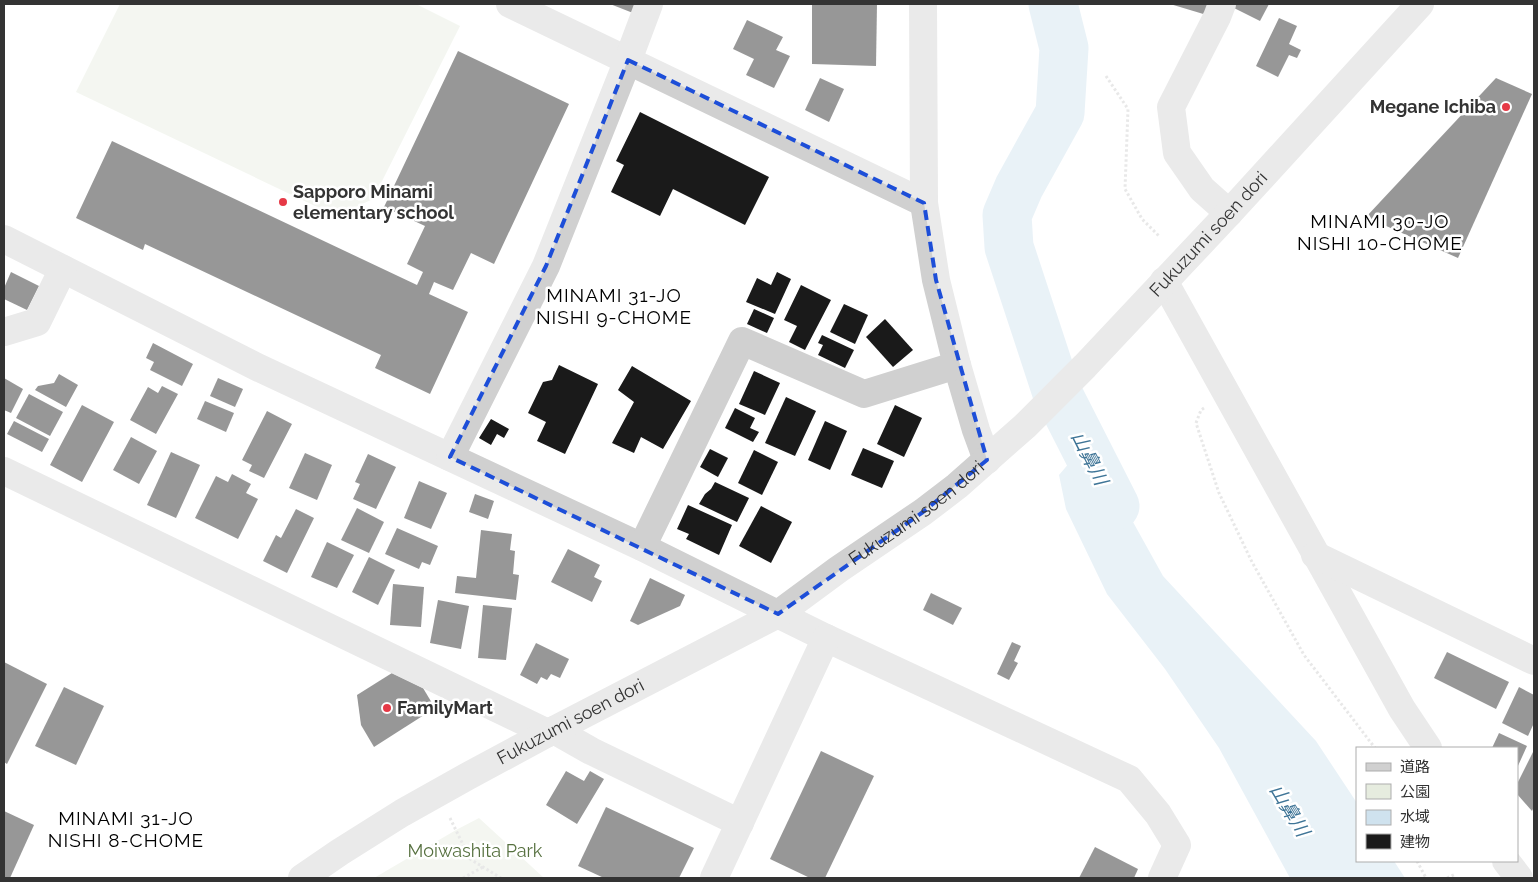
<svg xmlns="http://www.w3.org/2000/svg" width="1538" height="882" font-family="Raleway,'Noto Sans JP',sans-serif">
  <rect width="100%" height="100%" fill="#fff"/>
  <!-- green -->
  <g fill="#e6ecdf">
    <path d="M120,4H416L460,26L373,199L336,216L76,92Z"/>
    <path d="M479,818L544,878H374L456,830Z"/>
  </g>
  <!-- water -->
  <path fill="#cfe2ee" d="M1088,441L1163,576L1316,741L1357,803V861H1394L1405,878H1290L1219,748L1165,669L1107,594L1066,509L1059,475Z"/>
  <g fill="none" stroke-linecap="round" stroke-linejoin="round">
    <!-- river -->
    <path stroke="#cfe2ee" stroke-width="49" d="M1053,4L1064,48L1060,113L1019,187L1007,215L1009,247L1056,390L1115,506"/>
  </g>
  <!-- building -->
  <g fill="#1a1a1a">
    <path d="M610,4H636L633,13Z"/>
    <path d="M812,4H877L876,66L812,64Z"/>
    <path d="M1170,4H1214L1210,16Z"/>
    <path d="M1236,4H1269L1260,21L1234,8Z"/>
    <path d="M1279,18L1297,26L1289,44L1301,50L1297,58L1289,55L1278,77L1256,66Z"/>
    <path d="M747,20L783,37L776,50L790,56L774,88L746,75L754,59L733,49Z"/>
    <path d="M458,51L569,104L494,264L471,253L453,290L434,282L429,294L468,312L430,394L375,368L381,355L145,244L143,250L76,218L112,141L417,285L423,272L407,264L425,226L384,207Z"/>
    <path d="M820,78L844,89L829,122L805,110Z"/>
    <path d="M1496,78L1532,94L1458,258L1366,217Z"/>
    <path d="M640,112L769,177L745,225L673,189L660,216L611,192L624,165L616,161Z"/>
    <path d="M11,272L39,286L27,310L4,299V288Z"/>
    <path d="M777,272L791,279L775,314L746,302L757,278L771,285Z"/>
    <path d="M801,285L831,300L805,350L789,342L797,326L784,320Z"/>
    <path d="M844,304L868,315L855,344L830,332Z"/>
    <path d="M754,309L774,318L767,333L747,324Z"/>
    <path d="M885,319L913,350L893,367L866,337Z"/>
    <path d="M822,335L854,350L845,368L818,355L823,345L818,343Z"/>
    <path d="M153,343L193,364L182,386L150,370L154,362L146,358Z"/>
    <path d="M559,365L598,384L565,454L537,441L546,422L528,413L543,382L552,380Z"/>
    <path d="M632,366L691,401L663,449L641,437L634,453L612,443L634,402L618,390Z"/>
    <path d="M754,371L780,383L765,415L739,404Z"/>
    <path d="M59,374L78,385L66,407L35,390L38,386L54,383Z"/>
    <path d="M4,378L23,389L11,413L4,410Z"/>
    <path d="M218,378L243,389L235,407L210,396Z"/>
    <path d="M162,386L178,394L156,434L130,420L148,387L158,393Z"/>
    <path d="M29,394L63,412L50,436L16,418Z"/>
    <path d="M786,397L816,411L795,456L765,443Z"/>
    <path d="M205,401L234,413L226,432L197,419Z"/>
    <path d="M82,405L114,422L82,482L50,465Z"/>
    <path d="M895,405L922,418L904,457L877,444Z"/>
    <path d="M735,408L755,418L750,428L759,432L753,442L725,428Z"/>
    <path d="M267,411L292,424L264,478L249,471L252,465L242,460Z"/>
    <path d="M491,419L509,429L504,438L497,434L491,445L479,438Z"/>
    <path d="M14,421L49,439L42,452L7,434Z"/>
    <path d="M825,421L847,431L830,470L808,460Z"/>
    <path d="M131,437L157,451L139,484L113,470Z"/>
    <path d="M863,448L894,461L882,488L851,475Z"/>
    <path d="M710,449L728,458L718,477L700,467Z"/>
    <path d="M754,450L778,462L762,495L738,483Z"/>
    <path d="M171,452L200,465L176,518L147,505Z"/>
    <path d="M305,453L332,465L317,500L289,488Z"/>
    <path d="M368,454L396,467L376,509L353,499L360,484L355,482Z"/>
    <path d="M232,474L251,484L246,493L258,499L238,539L195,518L216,476L228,482Z"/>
    <path d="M419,481L447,493L431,529L404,518Z"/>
    <path d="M715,482L749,498L737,522L699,504L705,494L711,489Z"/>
    <path d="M475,494L494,501L488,519L469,512Z"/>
    <path d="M688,505L732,525L719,555L686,539L689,534L677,529Z"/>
    <path d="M761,506L792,522L771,563L739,546Z"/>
    <path d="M357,508L384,522L369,553L341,540Z"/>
    <path d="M296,509L314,518L287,573L263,561L276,535L281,538Z"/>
    <path d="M397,528L438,546L430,565L422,562L419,569L385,554Z"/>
    <path d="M481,530L512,534L510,550L515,551L513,574L519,575L516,600L455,593L457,576L476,578Z"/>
    <path d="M327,542L354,555L337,588L311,577Z"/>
    <path d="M568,549L600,565L594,577L602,581L592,602L551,582Z"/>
    <path d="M369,557L395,570L378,605L352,592Z"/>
    <path d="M650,578L685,595L680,606L638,625L630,621Z"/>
    <path d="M393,584L424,587L421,627L390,625Z"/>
    <path d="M931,593L962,608L953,625L923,610Z"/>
    <path d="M438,600L469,606L461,649L430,643Z"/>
    <path d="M483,605L512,608L506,660L478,658Z"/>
    <path d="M1012,642L1021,646L1014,661L1018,663L1009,680L997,674Z"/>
    <path d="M536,643L569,659L560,678L551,674L547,680L541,677L537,684L520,675Z"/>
    <path d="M1447,652L1509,682L1496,709L1434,678Z"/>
    <path d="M4,662L47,684L7,764L4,762Z"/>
    <path d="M392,673L423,688L435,708L374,747L361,725L357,695Z"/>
    <path d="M64,687L104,706L76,765L35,746Z"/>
    <path d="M1519,687L1534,695V723L1528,736L1502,723Z"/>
    <path d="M1499,733L1527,746L1517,768V748H1492Z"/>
    <path d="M1534,750V807L1532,811L1517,794V784Z"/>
    <path d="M821,751L874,776L825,878H810L770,859Z"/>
    <path d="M566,771L584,781L590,771L604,779L577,824L546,805Z"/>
    <path d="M606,807L694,848L679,878H604L578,866Z"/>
    <path d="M4,811L34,825L10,878H4Z"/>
    <path d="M1095,847L1138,869L1134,878H1079Z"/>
  </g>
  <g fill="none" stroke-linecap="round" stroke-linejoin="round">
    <!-- path -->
    <g stroke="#cdcdcd" stroke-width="3" stroke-dasharray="2.5 2.5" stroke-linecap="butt">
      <path d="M1106,76L1128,109L1125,189L1142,219L1160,237"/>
      <path d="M1204,408L1201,410L1196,423L1219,493L1252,562L1304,655L1375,748"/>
      <path d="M450,818L470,859L501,878"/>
      <path d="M1417,861L1426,878"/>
      <path d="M463,878L483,867"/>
      <path d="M1447,878L1456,874"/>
    </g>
    <!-- minor -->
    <g stroke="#d0d0d0" stroke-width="28">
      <path d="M510,4L924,203"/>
      <path d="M923,4L924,203L936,280L957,365L976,430L987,460"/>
      <path d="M1222,4L1217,17L1171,107L1177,153L1202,189L1229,213"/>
      <path d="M4,239L259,368L642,547L826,638L1129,779L1158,814L1177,845L1162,878"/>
      <path d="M1164,281L1402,709L1428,748"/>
      <path d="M4,332L37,322L63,269"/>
      <path d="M450,457L546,266L628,60L649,4"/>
      <path d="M4,471L548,733"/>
      <path d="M642,547L742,341L864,394L957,365"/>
      <path d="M1315,555L1534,661"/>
      <path d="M554,730L591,751L740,823"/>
      <path d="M1506,861L1519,878"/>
      <path id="s1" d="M302,878L340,852L402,813L468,776L548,733L778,614L839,569L923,512L957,486L1025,426L1085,366L1229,213L1420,4"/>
      <path d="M714,878L826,638"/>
    </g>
  </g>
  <!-- marked area -->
  <path d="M0 0H1538V882H0ZM628,60L924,203L936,280L987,460L923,512L778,614L450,457L546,266Z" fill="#fff" fill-opacity=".55" fill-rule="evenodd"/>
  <path fill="none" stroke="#1d4ed8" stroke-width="4" stroke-dasharray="10 6" stroke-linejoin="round" d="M628,60L924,203L936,280L987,460L923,512L778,614L450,457L546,266Z"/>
  <!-- markers -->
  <g fill="#e63946" stroke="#fff" stroke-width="2">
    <circle cx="1506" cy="107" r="5"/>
    <circle cx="283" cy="202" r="5"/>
    <circle cx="387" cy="708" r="5"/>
  </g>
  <g text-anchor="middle" stroke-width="5" stroke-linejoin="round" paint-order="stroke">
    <!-- poi labels -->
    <g font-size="18" font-weight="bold" fill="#333" stroke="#fff" text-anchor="start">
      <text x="1496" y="113" text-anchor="end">Megane Ichiba</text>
      <text x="293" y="198">Sapporo Minami<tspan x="293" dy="21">elementary school</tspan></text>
      <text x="397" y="714">FamilyMart</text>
    </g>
    <!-- street labels -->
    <g font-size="18" fill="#333" stroke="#fff">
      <text dy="6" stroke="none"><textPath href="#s1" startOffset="1121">Fukuzumi soen dori</textPath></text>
      <text dy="6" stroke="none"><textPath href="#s1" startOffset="716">Fukuzumi soen dori</textPath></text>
      <text dy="6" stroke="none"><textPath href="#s1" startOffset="311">Fukuzumi soen dori</textPath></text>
    </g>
    <!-- park labels -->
    <g font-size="18" fill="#56703f" stroke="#fff">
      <text x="475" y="857">Moiwashita Park</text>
    </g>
    <!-- neighbourhood labels -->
    <g font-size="19" letter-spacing="1" fill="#000" stroke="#fff">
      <text x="1380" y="228">MINAMI 30-JO<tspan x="1380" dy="22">NISHI 10-CHOME</tspan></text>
      <text x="614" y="302">MINAMI 31-JO<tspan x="614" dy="22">NISHI 9-CHOME</tspan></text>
      <text x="126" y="825">MINAMI 31-JO<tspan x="126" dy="22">NISHI 8-CHOME</tspan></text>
    </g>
    <!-- water labels -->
    <g font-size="19" font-style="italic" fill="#3f7597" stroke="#fff">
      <text transform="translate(1090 458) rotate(63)" y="7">山鼻川</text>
      <text transform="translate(1290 810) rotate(59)" y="7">山鼻川</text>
    </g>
  </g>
  <!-- border -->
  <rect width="1538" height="882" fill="none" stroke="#333333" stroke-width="10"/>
  <!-- legend -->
  <rect x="1356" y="747" width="162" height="115" fill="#ffffff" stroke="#adadad"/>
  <rect x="1366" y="763" width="25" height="8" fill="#d0d0d0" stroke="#adadad"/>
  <text x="1400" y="772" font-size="15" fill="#333333">道路</text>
  <rect x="1366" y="784" width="25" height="15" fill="#e6ecdf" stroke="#adadad"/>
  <text x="1400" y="797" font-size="15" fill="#333333">公園</text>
  <rect x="1366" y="810" width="25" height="15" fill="#cfe2ee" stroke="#adadad"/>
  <text x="1400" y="822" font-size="15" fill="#333333">水域</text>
  <rect x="1366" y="834" width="25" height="15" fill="#1a1a1a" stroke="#adadad"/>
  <text x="1400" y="847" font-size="15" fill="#333333">建物</text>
</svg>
